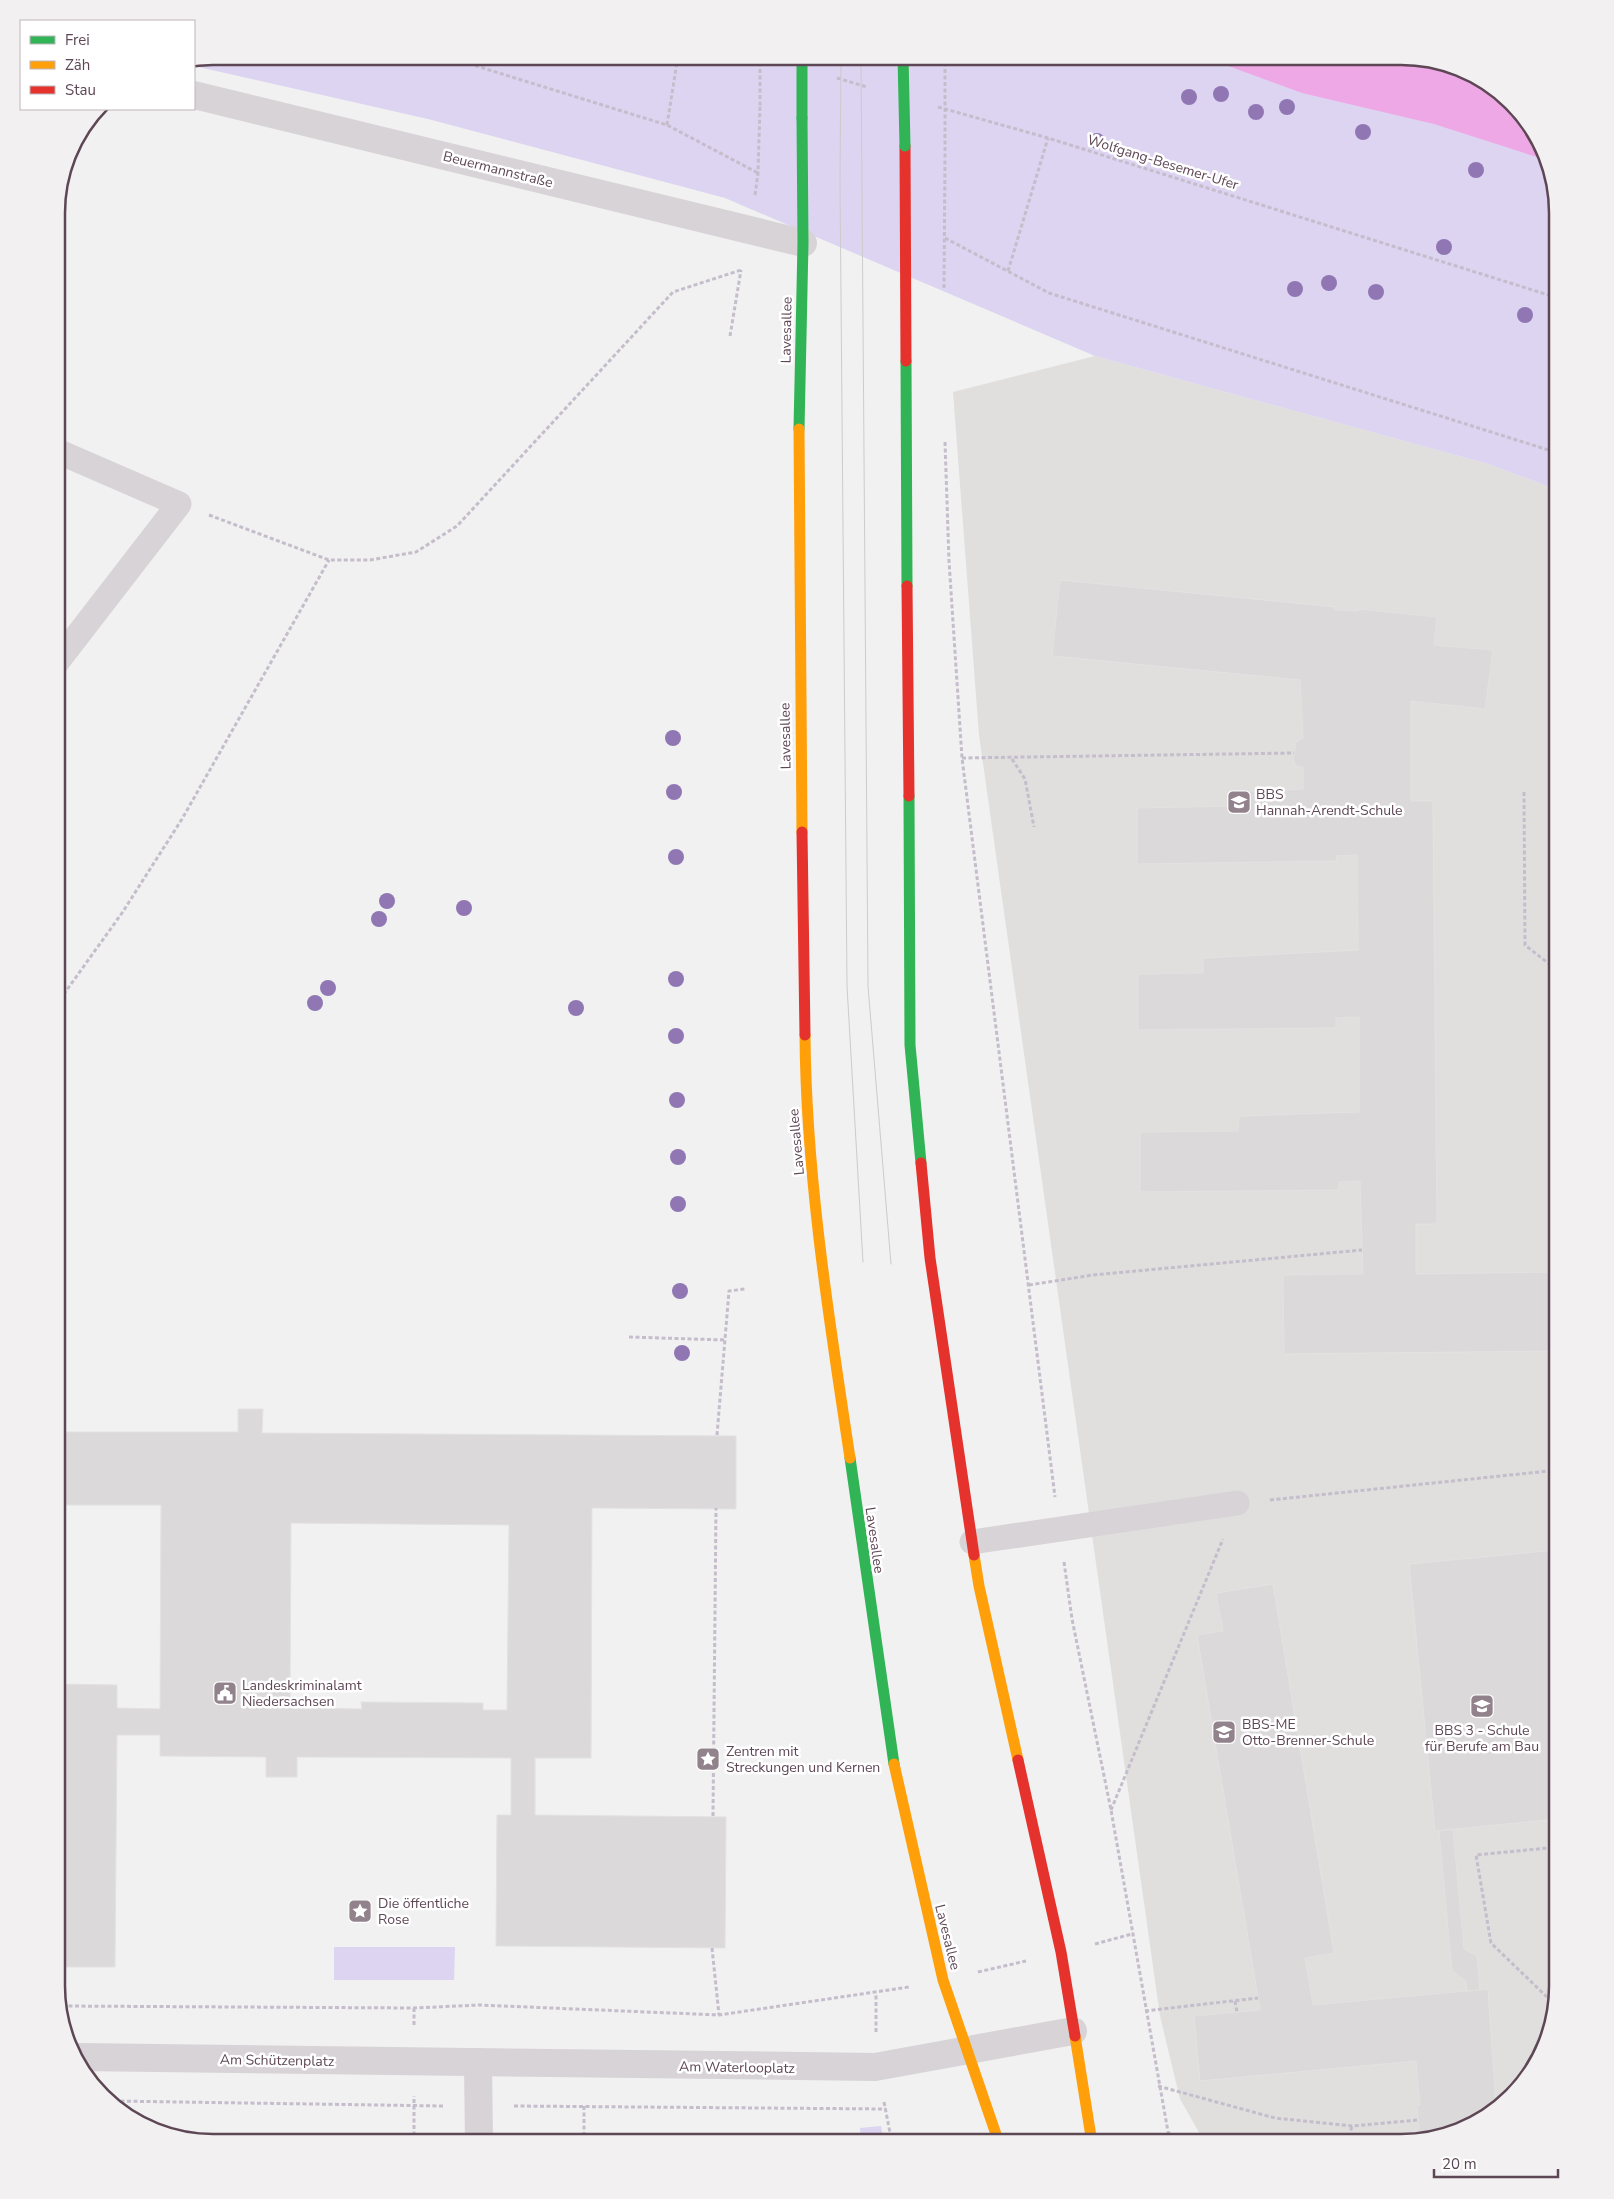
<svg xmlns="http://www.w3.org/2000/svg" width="1614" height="2199" font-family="'Nunito Sans',sans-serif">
  <rect width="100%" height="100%" fill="#f0f1f0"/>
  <!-- education -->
  <path fill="#e0dfde" d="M1095,356L1488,464L1558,490V1986L1537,2064L1479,2122L1401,2143H1205L1180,2099L1160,2016L979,735L953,392Z"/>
  <!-- green -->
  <g fill="#dcd4f1">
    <path d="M213,56L1411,57L1479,77L1537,135L1558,213V490L1488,464L1095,356L725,198L428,119L194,66V60Z"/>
    <path d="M334,1947H455L454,1980H334Z"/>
    <path d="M881,2126L884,2143H861L860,2128Z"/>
  </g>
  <!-- water -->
  <path fill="#efa8e6" d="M1193,57H1411L1479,77L1537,135L1543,159L1434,124L1302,93L1212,60Z"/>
  <!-- building -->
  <g fill="#dcd9da" stroke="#e3e2e2" fill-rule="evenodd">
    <path d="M1060,580L1335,607V610L1358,611V609L1437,617L1434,645L1493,650L1485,709L1411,701V801H1433L1437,1224H1416V1274L1558,1272V1351L1284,1354L1283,1275L1363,1274L1360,1181L1339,1182V1190L1140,1192V1132L1238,1131L1239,1116L1359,1112V1017L1336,1018V1028L1138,1030V974L1203,973V958L1358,950L1357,855L1336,856L1337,861L1137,864V808L1241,806L1242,792L1303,789V767L1296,766L1293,759L1296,742L1303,738L1300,680L1052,656Z"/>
    <path d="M238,1409H263L262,1433L736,1436V1509L592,1508L591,1758H535V1815L726,1817L725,1948L496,1946L497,1815H511V1758L297,1757V1777H266V1757L160,1756V1735H117L115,1967H56V1684L117,1685V1708L160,1709L161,1505H56V1432H238ZM291,1523L509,1525L507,1710H483V1703L361,1702L362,1709L290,1708Z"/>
    <path d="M1557,1550L1558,1819L1435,1831L1409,1564Z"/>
    <path d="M1273,1584L1334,1953L1305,1958L1313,2005L1488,1989L1496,2105L1479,2122L1423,2137V2133H1419L1418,2120L1417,2105H1420L1416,2061L1200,2081L1194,2016L1260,2010L1197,1635L1223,1631L1216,1593Z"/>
    <path d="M1453,1829L1464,1949L1477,1956L1480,1990L1467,1991L1466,1981L1452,1971L1439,1831Z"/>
  </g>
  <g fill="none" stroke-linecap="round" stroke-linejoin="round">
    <!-- path -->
    <g stroke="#c5bdcb" stroke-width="3" stroke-dasharray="4 2.5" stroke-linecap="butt">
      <path d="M444,56L667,125L758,173"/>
      <path d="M837,78L867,87"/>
      <path d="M938,107L1048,138L1558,298"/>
      <path d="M667,125L678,56"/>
      <path d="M755,195L758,173L760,106"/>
      <path d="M945,238L1049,293L1558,453"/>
      <path d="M1008,271L1048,138"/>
      <path d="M944,288L945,159"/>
      <path d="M730,336L741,270"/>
      <path d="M945,442L949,561L962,758L1055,1497"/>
      <path d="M209,515L329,560H370L416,552L457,526L673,292L741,270"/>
      <path d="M962,758L1294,753"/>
      <path d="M1012,759L1025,779L1034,827"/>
      <path d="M1524,792L1525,945L1558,971"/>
      <path d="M56,1005L122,913L182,819L329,560"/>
      <path d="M1029,1285L1093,1275L1362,1250"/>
      <path d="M629,1337L725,1340"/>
      <path d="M717,1435L729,1291L745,1289"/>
      <path d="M1270,1500L1558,1470"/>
      <path d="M1064,1562L1072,1619L1111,1810L1170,2143"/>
      <path d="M1111,1810L1223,1539"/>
      <path d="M713,1816L716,1508"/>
      <path d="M1095,1944L1132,1934"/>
      <path d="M712,1948L719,2015"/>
      <path d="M978,1972L1026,1961"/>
      <path d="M1235,2001L1237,2012"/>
      <path d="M62,2006L414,2008L479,2005L719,2015L909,1987"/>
      <path d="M414,2008V2025"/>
      <path d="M1552,2009L1549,1999L1491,1943L1476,1855L1558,1847"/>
      <path d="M1145,2011L1258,1998"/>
      <path d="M876,2032V1993"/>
      <path d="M1158,2086L1275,2118L1352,2126L1418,2120"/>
      <path d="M114,2101L443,2106"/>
      <path d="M884,2102L892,2143"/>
      <path d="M514,2106L886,2109"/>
      <path d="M584,2106V2143"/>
      <path d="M1168,2132L1179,2143"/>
      <path d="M414,2142V2096"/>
      <path d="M1347,2143L1352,2126"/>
    </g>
    <!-- lane -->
    <g stroke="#d8d3d6" stroke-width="25">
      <path d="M57,662L179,504L57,451"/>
      <path d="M972,1542L1237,1503"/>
    </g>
    <!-- street -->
    <g stroke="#d8d3d6" stroke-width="28">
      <path d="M194,95L803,243"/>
      <path d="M76,2057L875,2067L1073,2031"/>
      <path d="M478,2062L479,2143"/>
    </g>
    <!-- fast -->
    <g stroke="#30b455" stroke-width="11">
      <path d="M906,361L907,586"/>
      <path d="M799,429L803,243L802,118"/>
      <path d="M909,796L910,1045L921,1163"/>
      <path d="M850,1458L894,1764"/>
    </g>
    <!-- slow -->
    <g stroke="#ff9f0a" stroke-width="11">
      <path d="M799,429L802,832"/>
      <path d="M805,1035C806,1175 829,1319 850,1458"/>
      <path d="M974,1555L979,1586L1018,1760"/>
      <path d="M894,1764L943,1980L999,2143"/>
      <path d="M1075,2036L1092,2143"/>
    </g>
    <!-- jam -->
    <g stroke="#e5322d" stroke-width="11">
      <path d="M905,146L906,361"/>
      <path d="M907,586L909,796"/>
      <path d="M802,832L805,1035"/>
      <path d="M921,1163L930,1258L974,1555"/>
      <path d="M1018,1760L1061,1952L1075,2036"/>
    </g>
    <!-- tram -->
    <g stroke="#cecbcc" stroke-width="1">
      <path d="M841,56L840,181L847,986L863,1262"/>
      <path d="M861,56L868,986L891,1264"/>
    </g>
    <!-- path-bridge -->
    <g stroke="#c5bdcb" stroke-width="3" stroke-dasharray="4 2.5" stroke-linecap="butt">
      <path d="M760,56V106"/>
      <path d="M945,56V159"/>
    </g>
    <!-- fast-bridge -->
    <g stroke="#30b455" stroke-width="11">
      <path d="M802,56V118"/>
      <path d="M903,56L905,146"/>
    </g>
  </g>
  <!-- trees -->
  <g fill="#9077b4">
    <circle cx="1221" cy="94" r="8"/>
    <circle cx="1189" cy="97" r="8"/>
    <circle cx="1287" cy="107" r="8"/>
    <circle cx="1256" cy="112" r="8"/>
    <circle cx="1363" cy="132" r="8"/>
    <circle cx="1097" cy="141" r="8"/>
    <circle cx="1476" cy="170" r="8"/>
    <circle cx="1444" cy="247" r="8"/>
    <circle cx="1329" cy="283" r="8"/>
    <circle cx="1295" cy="289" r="8"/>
    <circle cx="1376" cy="292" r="8"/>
    <circle cx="1525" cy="315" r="8"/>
    <circle cx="673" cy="738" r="8"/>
    <circle cx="674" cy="792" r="8"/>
    <circle cx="676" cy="857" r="8"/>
    <circle cx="387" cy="901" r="8"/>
    <circle cx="464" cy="908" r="8"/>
    <circle cx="379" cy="919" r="8"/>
    <circle cx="676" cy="979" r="8"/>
    <circle cx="328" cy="988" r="8"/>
    <circle cx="315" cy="1003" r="8"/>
    <circle cx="576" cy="1008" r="8"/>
    <circle cx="676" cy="1036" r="8"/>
    <circle cx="677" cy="1100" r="8"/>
    <circle cx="678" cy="1157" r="8"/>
    <circle cx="678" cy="1204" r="8"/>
    <circle cx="680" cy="1291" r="8"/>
    <circle cx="682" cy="1353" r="8"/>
  </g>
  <!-- icons -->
  <defs>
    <g id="university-square" transform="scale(1.25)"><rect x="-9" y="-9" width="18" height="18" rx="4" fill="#91828b" stroke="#fff"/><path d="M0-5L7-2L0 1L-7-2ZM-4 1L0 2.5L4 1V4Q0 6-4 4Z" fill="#fff"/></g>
    <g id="civic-square" transform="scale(1.25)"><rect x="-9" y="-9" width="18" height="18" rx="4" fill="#91828b" stroke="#fff"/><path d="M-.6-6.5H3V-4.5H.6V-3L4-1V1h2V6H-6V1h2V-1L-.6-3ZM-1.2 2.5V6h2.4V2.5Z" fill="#fff"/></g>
    <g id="sight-square" transform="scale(1.25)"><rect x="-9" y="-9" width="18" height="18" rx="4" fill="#91828b" stroke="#fff"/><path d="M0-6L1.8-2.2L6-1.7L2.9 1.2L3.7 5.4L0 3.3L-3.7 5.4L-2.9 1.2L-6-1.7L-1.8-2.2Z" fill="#fff"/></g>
  </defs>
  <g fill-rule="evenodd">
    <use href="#university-square" x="1239" y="802"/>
    <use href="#civic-square" x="225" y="1693"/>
    <use href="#university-square" x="1482" y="1706"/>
    <use href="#university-square" x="1224" y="1732"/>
    <use href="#sight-square" x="708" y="1759"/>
    <use href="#sight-square" x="360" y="1911"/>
  </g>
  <g text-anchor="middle" stroke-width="5" stroke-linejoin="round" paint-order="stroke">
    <!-- street labels -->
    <g font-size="14" fill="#5e4755" stroke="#fff">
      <text transform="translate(1163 162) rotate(17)" y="5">Wolfgang-Besemer-Ufer</text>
      <text transform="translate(498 169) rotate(14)" y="5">Beuermannstraße</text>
      <text transform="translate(786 330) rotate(-89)" y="5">Lavesallee</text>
      <text transform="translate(785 736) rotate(-91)" y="5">Lavesallee</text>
      <text transform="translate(796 1142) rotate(-95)" y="5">Lavesallee</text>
      <text transform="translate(875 1540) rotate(82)" y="5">Lavesallee</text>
      <text transform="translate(948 1937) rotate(76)" y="5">Lavesallee</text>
      <text transform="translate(277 2060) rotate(1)" y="5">Am Schützenplatz</text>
      <text transform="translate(737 2067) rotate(1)" y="5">Am Waterlooplatz</text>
    </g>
    <!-- poi labels -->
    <g font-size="14" fill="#5e4755" stroke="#fff" text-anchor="start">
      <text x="1256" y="799">BBS<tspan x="1256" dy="16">Hannah-Arendt-Schule</tspan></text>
      <text x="242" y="1690">Landeskriminalamt<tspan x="242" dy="16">Niedersachsen</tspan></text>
      <text x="1242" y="1729">BBS-ME<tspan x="1242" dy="16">Otto-Brenner-Schule</tspan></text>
      <text x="1482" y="1735" text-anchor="middle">BBS 3 - Schule<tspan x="1482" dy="16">für Berufe am Bau</tspan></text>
      <text x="726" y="1756">Zentren mit<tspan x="726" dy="16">Streckungen und Kernen</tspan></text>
      <text x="378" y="1908">Die öffentliche<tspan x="378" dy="16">Rose</tspan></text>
    </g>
  </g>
  <!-- crop -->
  <path d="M0 0H1614V2199H0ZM213 65H1401A148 148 0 0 1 1549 213V1986A148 148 0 0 1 1401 2134H213A148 148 0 0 1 65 1986V213A148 148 0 0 1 213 65Z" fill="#f2f0f1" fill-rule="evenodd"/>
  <path fill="none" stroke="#5e4755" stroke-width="2.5" d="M213 65H1401A148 148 0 0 1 1549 213V1986A148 148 0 0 1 1401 2134H213A148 148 0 0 1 65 1986V213A148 148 0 0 1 213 65Z"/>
  <!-- legend -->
  <rect x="20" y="20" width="175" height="90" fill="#ffffff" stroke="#bfb5bb"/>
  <rect x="30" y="36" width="25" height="8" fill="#30b455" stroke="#bfb5bb"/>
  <text x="65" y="45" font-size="15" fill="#5e4755">Frei</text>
  <rect x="30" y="61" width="25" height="8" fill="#ff9f0a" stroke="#bfb5bb"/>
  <text x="65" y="70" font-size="15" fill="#5e4755">Zäh</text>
  <rect x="30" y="86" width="25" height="8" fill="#e5322d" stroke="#bfb5bb"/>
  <text x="65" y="95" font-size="15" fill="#5e4755">Stau</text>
  <!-- scale -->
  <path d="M1434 2169v8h124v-8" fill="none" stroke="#5e4755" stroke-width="2.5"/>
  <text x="1442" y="2169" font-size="15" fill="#5e4755" stroke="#ffffff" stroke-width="4" paint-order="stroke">20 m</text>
</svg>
